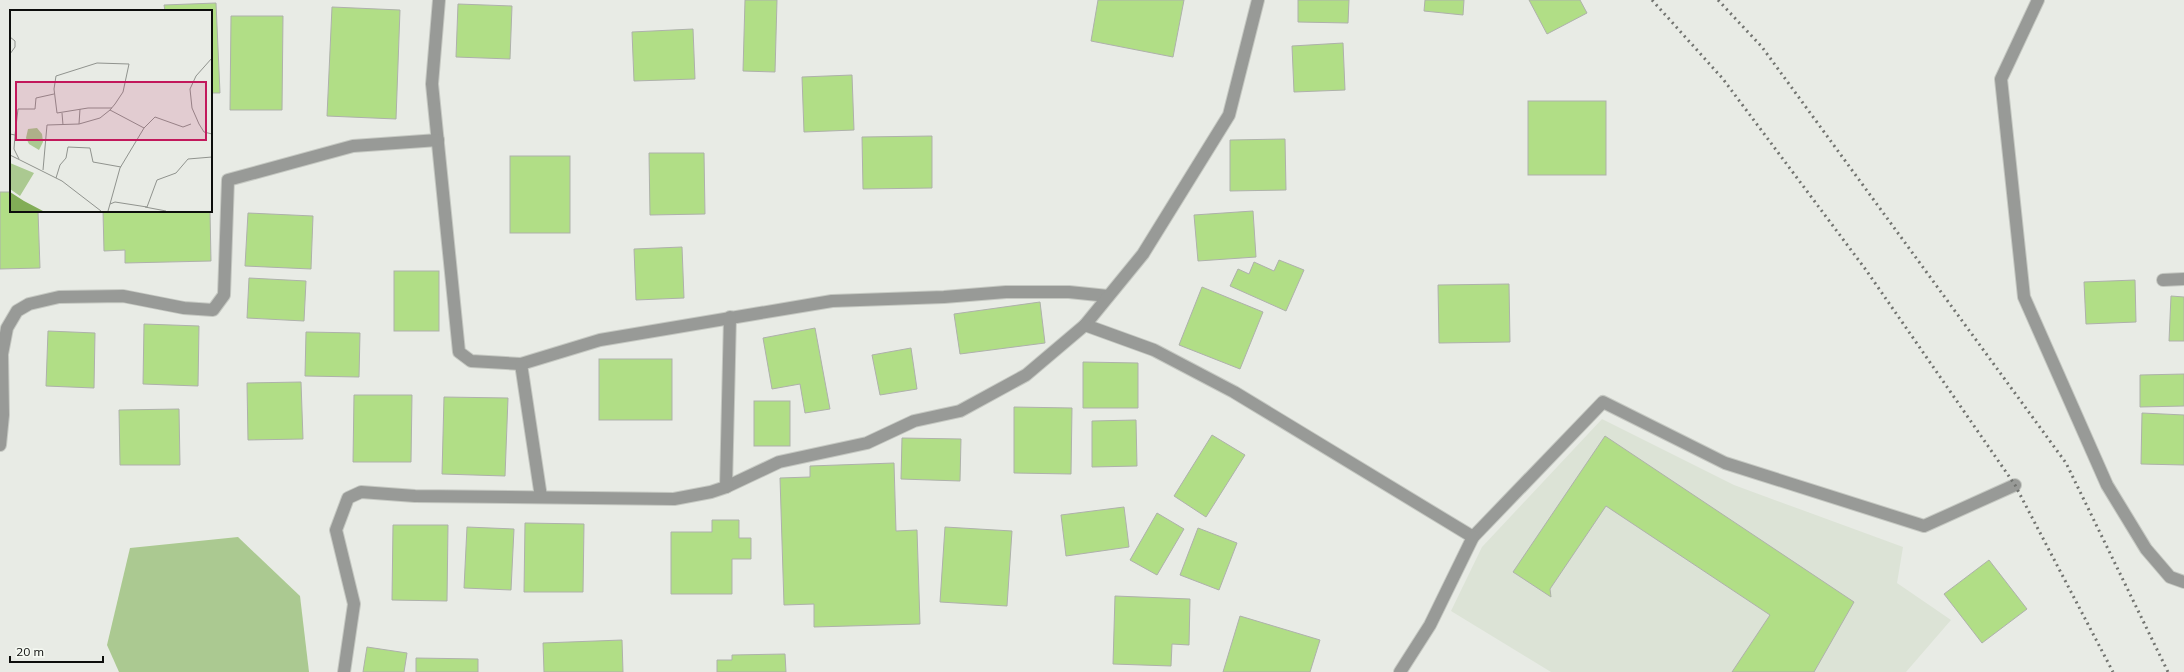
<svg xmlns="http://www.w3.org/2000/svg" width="2184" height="672" font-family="Mulish,sans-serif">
  <rect width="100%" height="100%" fill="#e8ebe5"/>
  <!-- built -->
  <path fill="#dce3d6" d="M1602,419L1734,485L1903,547L1897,583L1951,620L1906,672H1551L1451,611L1482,547Z"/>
  <!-- green -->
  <path fill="#abc991" d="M238,537L300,596L309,672H119L107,645L130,548Z"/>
  <!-- building -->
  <g fill="#b1de86" stroke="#aeb1ab">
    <path d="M745,0H777L775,72L743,71Z"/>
    <path d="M1098,0H1184L1173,57L1091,41Z"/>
    <path d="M1298,0H1349L1348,23L1298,22Z"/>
    <path d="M1425,0H1464L1463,15L1424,11Z"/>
    <path d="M1529,0H1580L1587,13L1547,34Z"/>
    <path d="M216,3L220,93H211V11H165L164,5Z"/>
    <path d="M458,4L512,6L510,59L456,57Z"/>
    <path d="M332,7L400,10L396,119L327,116Z"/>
    <path d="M231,16H283L282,110H230Z"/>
    <path d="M693,29L695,79L634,81L632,32Z"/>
    <path d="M1343,43L1345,90L1294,92L1292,46Z"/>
    <path d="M852,75L854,130L804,132L802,77Z"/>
    <rect x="1528" y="101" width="78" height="74"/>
    <path d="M932,136V188L863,189L862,137Z"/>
    <path d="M1285,139L1286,190L1230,191V140Z"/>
    <path d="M649,153H704L705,214L650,215Z"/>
    <rect x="510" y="156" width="60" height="77"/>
    <path d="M0,192H11V211H38L40,268L0,269Z"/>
    <path d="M103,211H210L211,261L125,263V250L104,251Z"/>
    <path d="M1253,211L1256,257L1198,261L1194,215Z"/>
    <path d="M248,213L313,216L311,269L245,266Z"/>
    <path d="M682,247L684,298L636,300L634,249Z"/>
    <path d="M1279,260L1304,270L1286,311L1230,286L1238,269L1249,274L1254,262L1274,271Z"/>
    <rect x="394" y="271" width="45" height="60"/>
    <path d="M249,278L306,281L304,321L247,318Z"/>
    <path d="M2135,280L2136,322L2086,324L2084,282Z"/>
    <path d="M1509,284L1510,342L1439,343L1438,285Z"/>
    <path d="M1202,287L1263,312L1240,369L1179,345Z"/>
    <path d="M2171,296L2184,297V341H2169Z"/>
    <path d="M1040,302L1045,343L960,354L954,314Z"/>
    <path d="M144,324L199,326L198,386L143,384Z"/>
    <path d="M815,328L830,409L805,413L800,384L772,389L763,338Z"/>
    <path d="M48,331L95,333L94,388L46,386Z"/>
    <path d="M306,332L360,333L359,377L305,376Z"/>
    <path d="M911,348L917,389L880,395L872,355Z"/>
    <rect x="599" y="359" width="73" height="61"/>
    <path d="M1083,362L1138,363V408H1083Z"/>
    <path d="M2184,374V406L2140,407V375Z"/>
    <path d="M301,382L303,439L248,440L247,383Z"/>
    <path d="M354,395H412L411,462H353Z"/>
    <path d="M444,397L508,398L505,476L442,474Z"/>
    <rect x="754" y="401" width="36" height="45"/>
    <path d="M1014,407L1072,408L1071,474L1014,473Z"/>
    <path d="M179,409L180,465H120L119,410Z"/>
    <path d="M2142,413L2184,415V465L2141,464Z"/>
    <path d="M1136,420L1137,466L1092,467V421Z"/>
    <path d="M1212,435L1245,455L1206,517L1174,496Z"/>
    <path d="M1605,436L1854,602L1814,672H1732L1770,615L1606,506L1550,589L1551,597L1513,572Z"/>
    <path d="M902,438L961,439L960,481L901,479Z"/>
    <path d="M894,463L896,531L917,530L920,624L814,627V604L784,605L780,478L810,477V466Z"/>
    <path d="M1124,507L1129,547L1066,556L1061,515Z"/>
    <path d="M1157,513L1184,529L1157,575L1130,560Z"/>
    <path d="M712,520H739V538H751V559H732V594H671V532H712Z"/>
    <path d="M525,523L584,524L583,592H524Z"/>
    <path d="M393,525H448L447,601L392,600Z"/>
    <path d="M467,527L514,529L511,590L464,588Z"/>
    <path d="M945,527L1012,531L1007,606L940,602Z"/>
    <path d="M1198,528L1237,543L1219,590L1180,575Z"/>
    <path d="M1989,560L2027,609L1982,643L1944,594Z"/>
    <path d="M1115,596L1190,599L1189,645L1172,644L1171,666L1113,664Z"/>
    <path d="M1240,616L1320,640L1310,672H1223Z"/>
    <path d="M622,640L623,672H544L543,643Z"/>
    <path d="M367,647L407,653L404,672H363Z"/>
    <path d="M785,654L786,672H717V660H732V655Z"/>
    <path d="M416,658L478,659V672H416Z"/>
  </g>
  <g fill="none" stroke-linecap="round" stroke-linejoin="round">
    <!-- street casing -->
    <g stroke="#c5c8c2" stroke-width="14">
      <g id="street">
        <path d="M439,0L432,84L459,352L471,361L521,364L600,340L832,301L944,297L1006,292H1069L1108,296"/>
        <path d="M1258,0L1229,115L1143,254L1085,325L1154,350L1234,392L1473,537L1603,402L1725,463L1924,526L2015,485"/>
        <path d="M2038,0L2001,79L2024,297L2107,485L2146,549L2170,577L2184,582"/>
        <path d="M2163,280L2184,279"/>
        <path d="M521,364L541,497"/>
        <path d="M0,445L3,415L2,354L7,328L17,311L29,304L59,297L123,296L184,308L213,310L224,295L228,180L353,146L438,140"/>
        <path d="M726,487L779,462L867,443L914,421L960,411L1026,375L1085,325"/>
        <path d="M344,672L354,604L336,530L348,498L361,492L415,496L674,499L711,492L726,487L730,317"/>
        <path d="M1400,672L1430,625L1473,537"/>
      </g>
    </g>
    <!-- street -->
    <use href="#street" stroke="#989a97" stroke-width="12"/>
    <!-- rail -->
    <g stroke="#727470" stroke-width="3" stroke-dasharray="2 4" stroke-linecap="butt">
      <path d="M1652,0L1723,79L1866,270L2015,485L2113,672"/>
      <path d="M1718,0L1762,47L2066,463L2168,672"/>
    </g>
  </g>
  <!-- overview -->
  <g transform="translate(10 10)">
    <rect width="202" height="202" fill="#e8ebe5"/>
    <path d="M27,118L32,124L33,132L29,140L19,134L16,128L18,119ZM0,153L24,163L10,186L0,179Z" fill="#abc991"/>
    <path d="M0,182L14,191L33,201H0Z" fill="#82ad57"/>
    <path fill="none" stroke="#90938e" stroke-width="1" d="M0,27L5,31V37L0,44M202,48L186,66L180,79L182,98L189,114L194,122L202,124M102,98H78L47,103L44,79L46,66L87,53L119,54L113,82L105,94L100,100L134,118L145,107L173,117L181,114M52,103L53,115M69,114L90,108L100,100M0,124L5,125L4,139L9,149M5,125L8,99H25L26,88L44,84M0,145L52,171L91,201M33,160L37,115L69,114L70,99M46,168L50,155L56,148L58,137L80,138L83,152L111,157M100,194L110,158L134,118M135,197L156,201M98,201L100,194L105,192L137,197L147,170L166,163L178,149L202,147"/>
    <path fill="#c2185b" fill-opacity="0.15" stroke="#c2185b" stroke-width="2" d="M6,72H196V130H6Z"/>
    <rect width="202" height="202" fill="none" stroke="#0d0e0c" stroke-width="2"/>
  </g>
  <!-- scale -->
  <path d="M10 656v6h93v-6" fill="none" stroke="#0d0e0c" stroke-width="2"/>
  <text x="16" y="656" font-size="12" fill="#0d0e0c" stroke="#f5f9f2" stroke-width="3" paint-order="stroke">20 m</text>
</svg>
